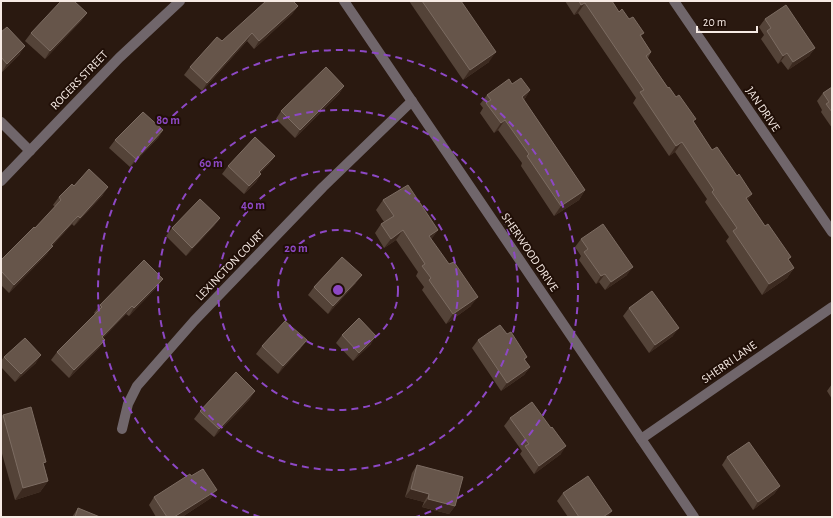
<svg xmlns="http://www.w3.org/2000/svg" width="833" height="518" font-family="'Alegreya Sans',sans-serif">
  <rect width="100%" height="100%" fill="#2a1910"/>
  <g fill="none" stroke-linecap="round" stroke-linejoin="round">
    <!-- minor -->
    <g stroke="#70666b" stroke-width="10">
      <path d="M344,1L694,517"/>
      <path d="M674,1L832,232"/>
      <path d="M1,122L30,151"/>
      <path d="M1,181L119,58L180,1"/>
      <path d="M122,429L128,404L137,386L194,321L323,187L412,101"/>
      <path d="M641,439L832,307"/>
    </g>
  </g>
  <!-- wall -->
  <g fill="#544338">
    <path d="M409,1H461L489,62L463,80Z"/>
    <path d="M565,1H612L619,12L629,19L644,33L641,36L651,52L648,58L668,88L694,122L712,150L748,201L765,226L791,257L788,260L794,268L787,278L762,295L726,241L729,237L705,202L707,199L675,152L669,156L633,103L636,98L578,13L574,15Z"/>
    <path d="M298,6L292,14L254,49L247,41L202,91L184,75L190,67L222,41Z"/>
    <path d="M87,13L81,21L45,59L25,41L31,33Z"/>
    <path d="M765,19L815,48L809,56L788,70L781,61L778,64L761,39L764,35L759,27Z"/>
    <path d="M1,32L20,54L2,72L1,71Z"/>
    <path d="M512,84L530,90L524,100L585,190L579,200L554,216L521,166L522,163L498,130L494,133L480,113L483,108L480,104L487,95Z"/>
    <path d="M344,86L339,94L295,138L276,119L281,111Z"/>
    <path d="M832,87V128L821,112L822,110L817,101L823,93Z"/>
    <path d="M163,130L158,138L130,167L109,148L115,140Z"/>
    <path d="M275,156L269,164L260,173L261,174L256,182L244,194L222,174L228,166Z"/>
    <path d="M74,186L103,195L74,226L72,224L52,246L47,254L9,293L1,285V260L35,228L55,207L53,205L59,197Z"/>
    <path d="M383,200L438,230L431,239L471,306L446,324L422,290L424,287L416,276L418,272L396,240L384,248L375,233L381,224L384,222L376,210Z"/>
    <path d="M220,218L214,226L186,256L166,236L172,228Z"/>
    <path d="M581,239L627,275L605,290L599,282L596,284L579,260L581,256L575,247Z"/>
    <path d="M163,279L157,287L129,316L126,314L103,338L105,340L99,348L69,378L51,360L57,352L95,314L94,313L100,305Z"/>
    <path d="M356,283L328,314L308,295L314,287Z"/>
    <path d="M629,308L673,336L649,353L623,316Z"/>
    <path d="M507,334L527,357L525,360L530,367L524,375L501,391L472,348L478,340Z"/>
    <path d="M342,335L371,344L353,361L336,343Z"/>
    <path d="M262,346L301,348L278,374L256,354Z"/>
    <path d="M4,357L36,363L15,382L1,367V361Z"/>
    <path d="M832,384V399L827,391Z"/>
    <path d="M250,399L214,437L194,419L200,411Z"/>
    <path d="M3,415L44,465L48,481L40,492L15,500L1,450V418Z"/>
    <path d="M510,418L561,454L534,474L520,454L522,451L504,426Z"/>
    <path d="M727,457L780,486L774,494L753,510L722,465Z"/>
    <path d="M417,465L455,506L449,514L422,507L424,502L405,497L412,473Z"/>
    <path d="M563,493L608,517H568L557,501Z"/>
    <path d="M154,497L211,498L182,517H156L149,505Z"/>
    <path d="M78,508L100,517H72Z"/>
  </g>
  <!-- shaded-wall -->
  <g fill="#3c2a20">
    <path d="M585,3L578,13L574,15L581,5Z"/>
    <path d="M298,6L292,14L254,49L259,41Z"/>
    <path d="M87,13L81,21L45,59L50,51Z"/>
    <path d="M252,33L247,41L202,91L207,83Z"/>
    <path d="M25,46L20,54L2,72L7,64Z"/>
    <path d="M815,48L809,56L788,70L793,62Z"/>
    <path d="M496,52L489,62L463,80L470,70Z"/>
    <path d="M787,53L781,61L778,64L783,56Z"/>
    <path d="M344,86L339,94L295,138L300,130Z"/>
    <path d="M530,90L524,100L522,97Z"/>
    <path d="M505,120L498,130L494,133L501,123Z"/>
    <path d="M163,130L158,138L130,167L136,159Z"/>
    <path d="M682,142L675,152L669,156L676,146Z"/>
    <path d="M275,156L269,164L254,180L259,172Z"/>
    <path d="M261,174L256,182L244,194L249,186Z"/>
    <path d="M108,187L103,195L74,226L80,218Z"/>
    <path d="M585,190L579,200L554,216L561,206Z"/>
    <path d="M752,194L745,205L746,198Z"/>
    <path d="M78,216L72,224L46,253L51,245Z"/>
    <path d="M220,218L214,226L186,256L192,248Z"/>
    <path d="M403,230L396,240L384,248L391,239Z"/>
    <path d="M438,230L431,240L429,236Z"/>
    <path d="M53,246L47,254L9,293L14,285Z"/>
    <path d="M633,267L627,275L605,290L611,282Z"/>
    <path d="M794,268L787,278L762,295L769,284Z"/>
    <path d="M605,274L599,282L596,284L601,276Z"/>
    <path d="M362,275L356,283L328,314L333,306Z"/>
    <path d="M163,279L157,287L129,316L134,308Z"/>
    <path d="M478,297L471,306L446,324L453,314Z"/>
    <path d="M132,306L126,314L96,345L102,337Z"/>
    <path d="M679,328L673,336L649,353L655,345Z"/>
    <path d="M376,336L371,344L353,361L359,353Z"/>
    <path d="M105,340L99,348L69,378L74,370Z"/>
    <path d="M307,340L301,348L278,374L283,366Z"/>
    <path d="M41,355L36,363L15,382L21,374Z"/>
    <path d="M530,367L524,375L501,391L507,383Z"/>
    <path d="M255,391L250,399L214,437L219,429Z"/>
    <path d="M566,446L561,454L534,474L539,466Z"/>
    <path d="M48,481L40,492L15,500L23,488Z"/>
    <path d="M780,486L774,494L753,510L758,502Z"/>
    <path d="M411,489L429,494L424,502L405,497Z"/>
    <path d="M217,490L211,498L182,517H174Z"/>
    <path d="M428,499L455,506L449,514L422,507Z"/>
    <path d="M612,511L608,517H603Z"/>
  </g>
  <!-- building -->
  <g fill="#66554a" stroke="#7c6c62">
    <path d="M61,1H74L87,13L50,51L31,33Z"/>
    <path d="M266,1H293L298,6L259,41L252,33L207,83L190,67L217,37L222,41Z"/>
    <path d="M422,1H461L496,52L470,70Z"/>
    <path d="M579,1H612L619,12L622,9L629,19L633,17L644,33L640,35L651,52L646,56L668,88L669,87L676,97L679,95L696,119L693,121L712,150L717,147L737,176L739,174L752,194L746,198L765,226L768,224L791,257L788,259L794,268L769,284L733,231L737,228L712,192L714,190L682,142L676,146L640,92L644,90L585,3L581,5Z"/>
    <path d="M786,5L815,48L793,62L787,53L783,56L767,31L771,28L765,19Z"/>
    <path d="M7,27L25,46L7,64L1,57V32Z"/>
    <path d="M326,67L344,86L300,130L281,111Z"/>
    <path d="M521,78L530,90L522,97L585,190L561,206L527,156L529,154L505,120L501,123L486,103L491,100L487,95L509,79L512,84Z"/>
    <path d="M832,87V112L826,104L829,102L823,93Z"/>
    <path d="M143,112L163,130L136,159L115,140Z"/>
    <path d="M255,137L275,156L259,172L261,174L249,186L228,166Z"/>
    <path d="M89,169L108,187L80,218L78,216L51,245L53,246L14,285L1,271V260L34,227L35,228L61,200L59,197L72,184L74,186Z"/>
    <path d="M408,185L438,230L429,236L449,264L454,262L478,297L453,314L429,280L431,278L422,266L425,264L403,230L391,239L381,224L394,216L383,200Z"/>
    <path d="M200,199L220,218L192,248L172,228Z"/>
    <path d="M603,224L633,267L611,282L605,274L601,276L584,252L588,249L581,239Z"/>
    <path d="M342,257L362,275L333,306L314,287Z"/>
    <path d="M144,260L163,279L134,308L132,306L102,337L105,340L74,370L57,352L102,307L100,305Z"/>
    <path d="M652,291L679,328L655,345L629,308Z"/>
    <path d="M359,318L376,336L359,353L342,335Z"/>
    <path d="M285,321L307,340L283,366L262,346Z"/>
    <path d="M500,325L507,334L511,332L527,357L524,359L530,367L507,383L478,340Z"/>
    <path d="M25,338L41,355L21,374L4,357Z"/>
    <path d="M236,372L255,391L219,429L200,411Z"/>
    <path d="M532,402L551,428L552,427L566,446L539,466L525,446L529,444L510,418Z"/>
    <path d="M31,407L46,462L43,463L48,481L23,488L3,415Z"/>
    <path d="M749,442L780,486L758,502L727,457Z"/>
    <path d="M417,465L463,477L455,506L428,499L429,494L411,489Z"/>
    <path d="M203,469L217,490L174,517H167L154,497L190,474L191,476Z"/>
    <path d="M588,476L612,511L603,517H579L563,493Z"/>
    <path d="M78,508L100,517H75Z"/>
  </g>
  <!-- distance rings -->
  <g fill="none" stroke="#8d48c5" stroke-width="2" stroke-dasharray="7 5">
    <circle cx="338" cy="290" r="60"/>
    <circle cx="338" cy="290" r="120"/>
    <circle cx="338" cy="290" r="180"/>
    <path d="M260 517A240 240 0 1 1 416 517"/>
  </g>
  <g text-anchor="middle" stroke-width="4" stroke-linejoin="round" paint-order="stroke">
    <!-- street labels -->
    <g font-size="12" fill="#f6eae4" stroke="#200f07">
      <text transform="translate(79 80) rotate(-46)" y="4">ROGERS STREET</text>
      <text transform="translate(763 109) rotate(56)" y="4">JAN DRIVE</text>
      <text transform="translate(530 252) rotate(56)" y="4">SHERWOOD DRIVE</text>
      <text transform="translate(230 265) rotate(-46)" y="4">LEXINGTON COURT</text>
      <text transform="translate(729 362) rotate(-35)" y="4">SHERRI LANE</text>
    </g>
  </g>
  <circle cx="338" cy="290" r="6" fill="#8d48c5" stroke="#200f07" stroke-width="2"/>
  <g font-size="12" text-anchor="middle" font-weight="bold" fill="#8d48c5" stroke="#200f07" stroke-width="4" stroke-linejoin="round" paint-order="stroke">
    <text x="168" y="124">80 m</text>
    <text x="211" y="167">60 m</text>
    <text x="253" y="209">40 m</text>
    <text x="296" y="252">20 m</text>
  </g>
  <!-- border -->
  <rect width="833" height="518" fill="none" stroke="#f6eae4" stroke-width="4"/>
  <!-- scale -->
  <path d="M697 26v6h60v-6" fill="none" stroke="#f6eae4" stroke-width="2"/>
  <text x="703" y="26" font-size="12" fill="#f6eae4" stroke="#200f07" stroke-width="3" paint-order="stroke">20 m</text>
</svg>
